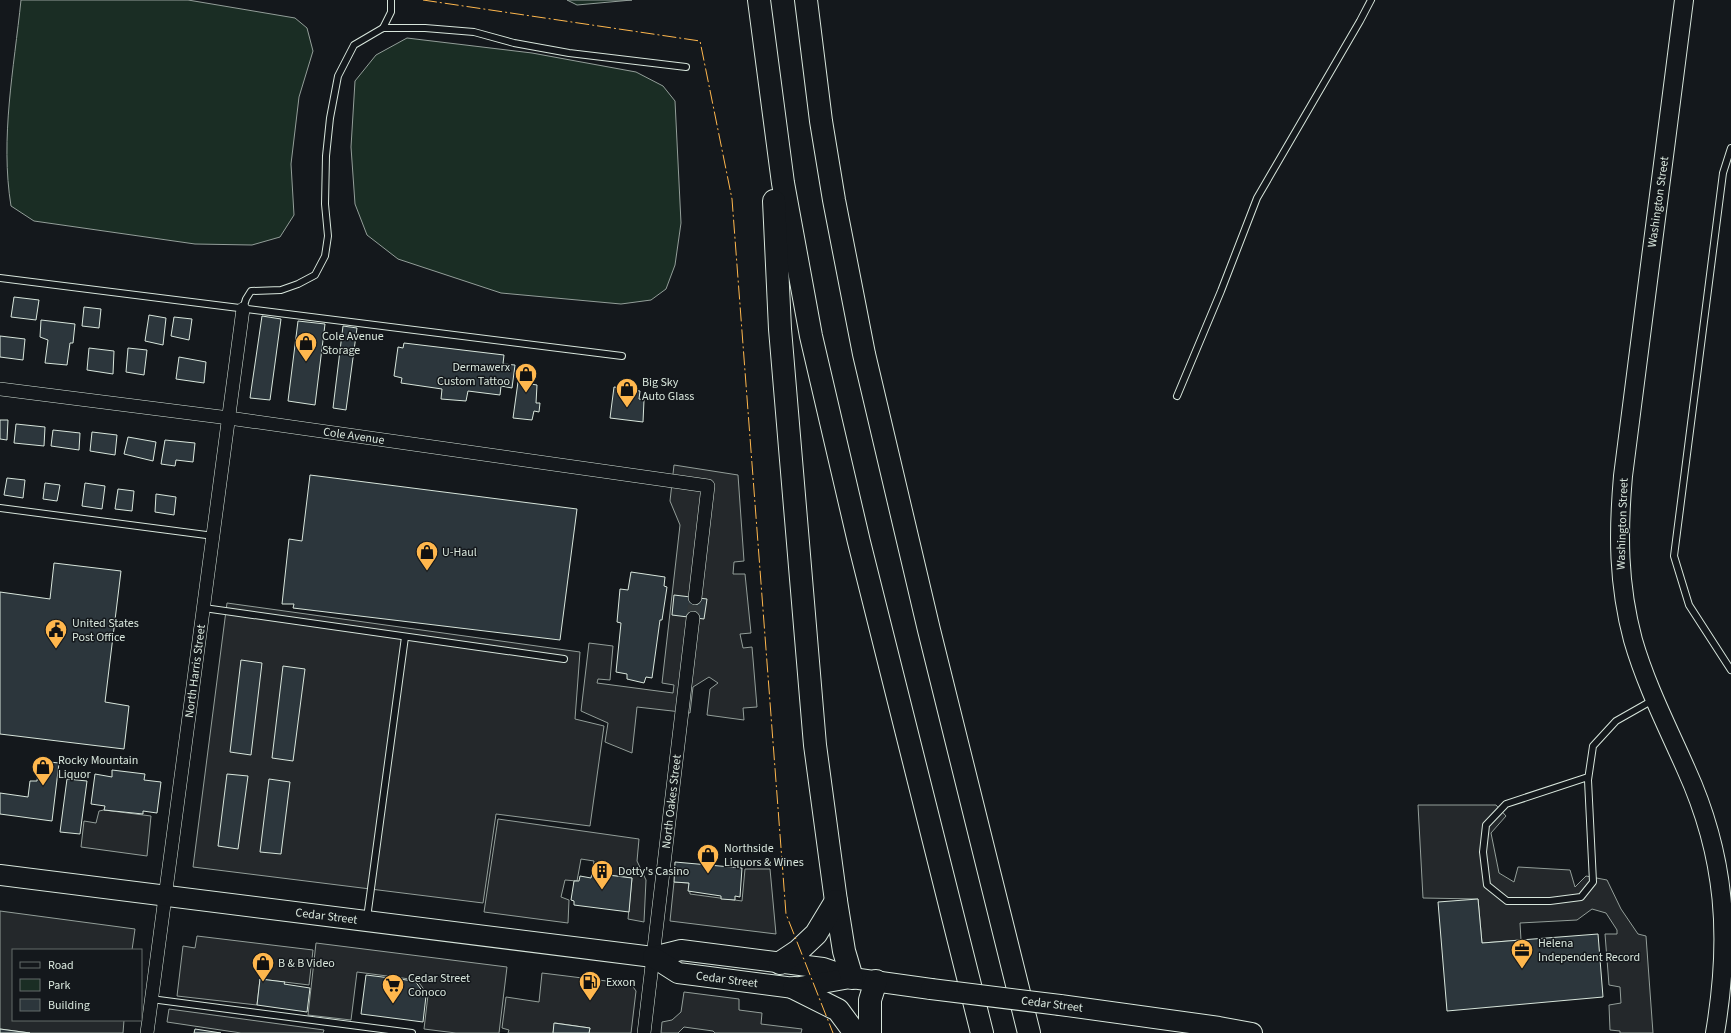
<svg xmlns="http://www.w3.org/2000/svg" width="1731" height="1033" font-family="'Source Sans 3',sans-serif">
  <rect width="100%" height="100%" fill="#14181c"/>
  <!-- green -->
  <g fill="#1a2d24" stroke="#939e99">
    <path d="M21,0H188L295,18L307,28L313,51L299,97L291,164L294,215L280,237L252,245L195,244L34,221L11,206C0,138 14,68 21,0Z"/>
    <path d="M567,0H632L577,5Z"/>
    <path d="M407,38L532,53L636,72L663,86L675,101L681,223L675,265L666,289L651,300L621,304L501,293L398,259L367,235L355,204L351,147L355,81L376,55Z"/>
  </g>
  <!-- parking -->
  <g fill="#24282b" stroke="#939e99">
    <path d="M674,465L738,475L744,561L734,562L733,574H745L751,633L740,634L743,648L752,647L757,707L743,708L744,720L707,715L710,689L718,683L709,677L693,687L690,713L637,707L632,753L605,742L608,723L581,711L589,643L613,646L610,680L598,679L597,683L673,693L674,685L662,683L680,525L670,501Z"/>
    <path d="M227,603L580,652L575,719L604,726L590,826L496,814L483,903L193,867Z"/>
    <path d="M1418,805H1496L1506,816L1491,833L1499,873L1514,882L1518,867L1570,870L1575,887L1586,876L1607,880L1621,909L1638,934L1646,936L1653,1033H1620V1031L1610,1030L1609,1005L1621,1003L1620,987L1609,985L1605,934H1617V930L1606,913L1592,909L1577,920L1520,923L1521,940L1482,943L1478,899L1423,898Z"/>
    <path d="M104,810L151,816L147,856L81,847L84,821L96,823L99,811Z"/>
    <path d="M498,819L639,839L637,861L646,880L644,922L628,919L632,878L592,873L594,861L581,859L577,881L565,880L561,897L569,900L568,923L484,912Z"/>
    <path d="M745,869H770L776,934L670,921L674,882L689,883L690,894L742,901Z"/>
    <path d="M0,911L135,929L132,950H13V1020H124L123,1033H30L0,1029Z"/>
    <path d="M197,936L313,950L309,985L260,979L257,1005L177,996L183,946L195,948Z"/>
    <path d="M316,943L507,967L499,1033H456L424,1029L428,995L417,980L357,972L351,1020L308,1015Z"/>
    <path d="M542,973L631,984L636,991L631,1033H589L590,1028L555,1023L553,1033H508L509,1030L502,1028L506,997L539,1002Z"/>
    <path d="M684,992L739,999V1010L762,1013L761,1024L802,1029L801,1033H715L713,1031L684,1027L678,1033H661L662,1022L672,1020L681,1012Z"/>
    <path d="M169,1009L324,1030L323,1033H241L167,1022Z"/>
  </g>
  <!-- building -->
  <g fill="#2c363c" stroke="#d8e6dc">
    <path d="M14,297L39,300L36,320L11,317Z"/>
    <path d="M84,307L101,309L99,328L82,326Z"/>
    <path d="M149,315L166,318L163,345L145,341Z"/>
    <path d="M262,316L281,319L270,400L250,398Z"/>
    <path d="M174,317L192,319L189,340L171,336Z"/>
    <path d="M41,320L75,324L73,343H70L67,365L45,363L48,340L40,337Z"/>
    <path d="M298,321L325,324L315,405L288,401Z"/>
    <path d="M343,326L357,328L346,410L333,408Z"/>
    <path d="M0,336L25,339L23,360L0,357Z"/>
    <path d="M404,343L504,355L503,364L515,365L512,388L501,386L500,395L468,391L466,401L441,399L442,389L401,383L402,378L394,376L398,347L403,348Z"/>
    <path d="M89,348L114,351L113,374L87,370Z"/>
    <path d="M128,348L147,350L144,375L126,372Z"/>
    <path d="M179,357L206,362L204,383L176,379Z"/>
    <path d="M518,382L537,385L536,403H540L539,412L534,411L532,420L513,418Z"/>
    <path d="M614,387L640,391L639,399L644,400L643,422L610,418Z"/>
    <path d="M0,420H8L7,440L0,439Z"/>
    <path d="M16,424L45,427L44,446L14,443Z"/>
    <path d="M53,430L80,433L79,450L51,446Z"/>
    <path d="M92,432L117,435L115,455L90,451Z"/>
    <path d="M128,437L156,442L153,461L124,454Z"/>
    <path d="M165,440L195,443L193,462L176,460L175,466L161,464Z"/>
    <path d="M310,475L577,509L560,640L293,608L294,604H282L289,539L302,541Z"/>
    <path d="M7,478L25,480L23,498L4,495Z"/>
    <path d="M45,483L60,485L57,501L43,499Z"/>
    <path d="M85,483L105,486L102,509L82,506Z"/>
    <path d="M118,489L134,491L132,511L115,509Z"/>
    <path d="M156,494L176,497L174,515L155,512Z"/>
    <path d="M54,563L121,571L105,702L129,706L124,749L0,734V592L50,599Z"/>
    <path d="M631,572L665,577L664,586L667,587L662,620H660L652,678L646,677L644,683L627,679V674L616,672L621,623L617,622L620,589L628,590Z"/>
    <path d="M674,595L707,599L704,619L672,615Z"/>
    <path d="M241,660L262,663L251,755L230,752Z"/>
    <path d="M283,666L305,669L293,761L272,758Z"/>
    <path d="M40,761L59,763L52,821L0,814V793L28,797L30,781H37Z"/>
    <path d="M112,770L145,774L144,780L161,782L157,813L143,811V814L104,810L105,806L91,804L95,774L112,777Z"/>
    <path d="M227,774L248,776L238,849L218,846Z"/>
    <path d="M67,779L87,781L80,834L60,832Z"/>
    <path d="M269,779L290,782L281,854L260,852Z"/>
    <path d="M675,862L742,868L740,897L735,896V900L721,899V896L688,891L689,883L674,882Z"/>
    <path d="M592,873L632,878L629,912L574,905V901L571,900L574,881H579L580,876L591,878Z"/>
    <path d="M1478,899L1482,943L1598,934L1603,997L1447,1011L1438,902Z"/>
    <path d="M366,975L415,981L426,996L423,1022L361,1014Z"/>
    <path d="M260,979L285,982L284,984L310,988L307,1012L257,1005Z"/>
    <path d="M554,1023L590,1028L589,1033H553Z"/>
    <path d="M0,1029L30,1033H0Z"/>
    <path d="M195,1029L221,1033H194Z"/>
  </g>
  <g fill="none" stroke-linecap="round" stroke-linejoin="round">
    <!-- minor-tunnel -->
    <path stroke="#313739" stroke-width="13" stroke-dasharray="13 6" stroke-linecap="butt" d="M693,618L695,598"/>
    <!-- service casing -->
    <g stroke="#d8e6dc" stroke-width="8">
      <g id="service">
        <path d="M383,28L391,12V0"/>
        <path d="M1731,148L1723,173L1674,556L1689,605L1731,670"/>
        <path d="M0,278L622,356"/>
        <path d="M243,309L246,299L251,291L281,290L298,284L315,275L325,256L328,236L325,204L326,156L330,118L338,76L354,45L383,28H425L474,32L514,43L569,53L686,67"/>
        <path d="M1177,396L1221,291L1257,198L1360,21L1371,0"/>
        <path d="M0,508L214,536"/>
        <path d="M204,608L564,659"/>
        <path d="M1588,777L1506,804L1486,825L1483,852L1487,885L1507,901H1550L1581,897L1593,882L1588,780L1593,746L1616,721L1653,700"/>
        <path d="M367,918L405,637"/>
        <path d="M151,999L412,1033"/>
      </g>
    </g>
    <!-- minor casing -->
    <g stroke="#d8e6dc" stroke-width="14">
      <g id="minor">
        <path id="s1" d="M0,389L229,418L708,486L695,598"/>
        <path id="s2" d="M147,1033L243,309"/>
        <path id="s3" d="M644,1033L693,618"/>
      </g>
    </g>
    <!-- secondary casing -->
    <g stroke="#d8e6dc" stroke-width="20">
      <path id="secondary" d="M1684,0L1623,476C1618,533 1618,584 1633,640C1646,685 1667,726 1686,769C1726,857 1731,938 1715,1033"/>
    </g>
    <!-- primary casing -->
    <g stroke="#d8e6dc" stroke-width="22">
      <g id="primary">
        <path id="s4" d="M0,875L653,957L681,950L823,968L852,978L931,989"/>
        <path id="s5" d="M653,957L678,973L794,988L850,978"/>
        <path d="M1060,1005L1219,1027L1252,1033"/>
      </g>
    </g>
    <!-- motorway casing -->
    <g stroke="#d8e6dc" stroke-width="24">
      <g id="motorway">
        <path d="M759,0L783,183L811,336L859,542L982,1033"/>
        <path d="M806,0L821,121L834,200L864,354L929,630L1029,1033"/>
        <path d="M774,201L780,329L815,745L836,901L844,951L852,978"/>
        <path d="M780,963L798,951L816,934L836,901"/>
        <path d="M794,988L838,1010L855,1033"/>
        <path d="M870,1033V1000L876,981"/>
      </g>
    </g>
    <!-- service -->
    <use href="#service" stroke="#14181c" stroke-width="6"/>
    <!-- minor -->
    <use href="#minor" stroke="#14181c" stroke-width="13"/>
    <!-- secondary -->
    <use href="#secondary" stroke="#14181c" stroke-width="18"/>
    <!-- primary -->
    <use href="#primary" stroke="#14181c" stroke-width="20"/>
    <!-- motorway -->
    <use href="#motorway" stroke="#14181c" stroke-width="22"/>
    <!-- primary-bridge casing -->
    <g stroke="#d8e6dc" stroke-width="22" stroke-linecap="butt">
      <path id="primary-bridge" d="M931,989L1060,1005"/>
    </g>
    <!-- primary-bridge -->
    <use href="#primary-bridge" stroke="#14181c" stroke-width="20"/>
    <!-- power -->
    <path stroke="#ffb74d" stroke-width="1" stroke-dasharray="14 3 2 3" stroke-linecap="butt" d="M423,0L700,41L732,199L786,914L833,1033"/>
  </g>
  <!-- icons -->
  <defs>
    <g id="shop-pin" transform="scale(1.15)"><path d="M0 17L-7.5 6A9.5 9.5 0 1 1 7.5 6Z" fill="#ffb74d" stroke="#14181c"/><path d="M-5-2.5h2.3a2.7 3.5 0 0 1 5.4 0H5L5.5 6h-11ZM-1.5-2.5h3a1.5 2.3 0 0 0-3 0Z" fill="#111"/></g>
    <g id="civic-pin" transform="scale(1.15)"><path d="M0 17L-7.5 6A9.5 9.5 0 1 1 7.5 6Z" fill="#ffb74d" stroke="#14181c"/><path d="M-.6-6.5H3V-4.5H.6V-3L4-1V1h2V6H-6V1h2V-1L-.6-3ZM-1.2 2.5V6h2.4V2.5Z" fill="#111"/></g>
    <g id="building-pin" transform="scale(1.15)"><path d="M0 17L-7.5 6A9.5 9.5 0 1 1 7.5 6Z" fill="#ffb74d" stroke="#14181c"/><path d="M-4-6H4V6H1V3H-1V6H-4ZM-2.5-4.3h1.7v1.8h-1.7ZM.8-4.3h1.7v1.8H.8ZM-2.5-1h1.7V.8h-1.7ZM.8-1h1.7V.8H.8Z" fill="#111"/></g>
    <g id="office-pin" transform="scale(1.15)"><path d="M0 17L-7.5 6A9.5 9.5 0 1 1 7.5 6Z" fill="#ffb74d" stroke="#14181c"/><path d="M-6-3h4V-5.5h4V-3h4V5H-6ZM-1-4.5V-3h2v-1.5ZM-6 0V1H6V0Z" fill="#111"/></g>
    <g id="fuel-pin" transform="scale(1.15)"><path d="M0 17L-7.5 6A9.5 9.5 0 1 1 7.5 6Z" fill="#ffb74d" stroke="#14181c"/><path d="M-5.5-6h7V0h2V4h1.3V-2.5L3-4.5l.8-.8L6-3V5H2.5V1h-1V6h-7ZM-4.2-4.7v3.2H.2V-4.7Z" fill="#111"/></g>
    <g id="supermarket-pin" transform="scale(1.15)"><path d="M0 17L-7.5 6A9.5 9.5 0 1 1 7.5 6Z" fill="#ffb74d" stroke="#14181c"/><path d="M-6-5.5h2.5l.6 2H6L4.5 2H-2.5L-4.4-4H-6ZM-1.5 3.2a1.3 1.3 0 1 0 .1 0ZM3 3.2a1.3 1.3 0 1 0 .1 0Z" fill="#111"/></g>
  </defs>
  <g fill-rule="evenodd">
    <use href="#shop-pin" x="306" y="343"/>
    <use href="#shop-pin" x="526" y="374"/>
    <use href="#shop-pin" x="627" y="389"/>
    <use href="#shop-pin" x="427" y="552"/>
    <use href="#civic-pin" x="56" y="630"/>
    <use href="#shop-pin" x="43" y="767"/>
    <use href="#shop-pin" x="708" y="855"/>
    <use href="#building-pin" x="602" y="871"/>
    <use href="#office-pin" x="1522" y="950"/>
    <use href="#shop-pin" x="263" y="963"/>
    <use href="#fuel-pin" x="590" y="982"/>
    <use href="#supermarket-pin" x="393" y="985"/>
  </g>
  <g text-anchor="middle" stroke-width="3" stroke-linejoin="round" paint-order="stroke">
    <!-- street labels -->
    <g font-size="12" fill="#d8e6dc" stroke="#14181c">
      <text transform="translate(1658 202) rotate(-82)" y="4">Washington Street</text>
      <text dy="4" stroke="none"><textPath href="#s1" startOffset="357">Cole Avenue</textPath></text>
      <text transform="translate(1622 524) rotate(-88)" y="4">Washington Street</text>
      <text dy="4" stroke="none"><textPath href="#s2" startOffset="365">North Harris Street</textPath></text>
      <text dy="4" stroke="none"><textPath href="#s3" startOffset="233">North Oakes Street</textPath></text>
      <text dy="4" stroke="none"><textPath href="#s4" startOffset="329">Cedar Street</textPath></text>
      <text dy="4" stroke="none"><textPath href="#s5" startOffset="79">Cedar Street</textPath></text>
      <text transform="translate(1052 1004) rotate(7)" y="4">Cedar Street</text>
    </g>
    <!-- poi labels -->
    <g font-size="12" fill="#d8e6dc" stroke="#14181c" text-anchor="start">
      <text x="322" y="340">Cole Avenue<tspan x="322" dy="14">Storage</tspan></text>
      <text x="510" y="371" text-anchor="end">Dermawerx<tspan x="510" dy="14">Custom Tattoo</tspan></text>
      <text x="642" y="386">Big Sky<tspan x="642" dy="14">Auto Glass</tspan></text>
      <text x="442" y="556">U-Haul</text>
      <text x="72" y="627">United States<tspan x="72" dy="14">Post Office</tspan></text>
      <text x="58" y="764">Rocky Mountain<tspan x="58" dy="14">Liquor</tspan></text>
      <text x="724" y="852">Northside<tspan x="724" dy="14">Liquors &amp; Wines</tspan></text>
      <text x="618" y="875">Dotty's Casino</text>
      <text x="1538" y="947">Helena<tspan x="1538" dy="14">Independent Record</tspan></text>
      <text x="278" y="967">B &amp; B Video</text>
      <text x="408" y="982">Cedar Street<tspan x="408" dy="14">Conoco</tspan></text>
      <text x="606" y="986">Exxon</text>
    </g>
  </g>
  <!-- legend -->
  <rect x="12" y="949" width="130" height="72" fill="#14181c" stroke="#626a69"/>
  <rect x="20" y="962" width="20" height="6" fill="#14181c" stroke="#626a69"/>
  <text x="48" y="969" font-size="12" fill="#d8e6dc">Road</text>
  <rect x="20" y="979" width="20" height="12" fill="#1a2d24" stroke="#626a69"/>
  <text x="48" y="989" font-size="12" fill="#d8e6dc">Park</text>
  <rect x="20" y="999" width="20" height="12" fill="#2c363c" stroke="#626a69"/>
  <text x="48" y="1009" font-size="12" fill="#d8e6dc">Building</text>
</svg>
